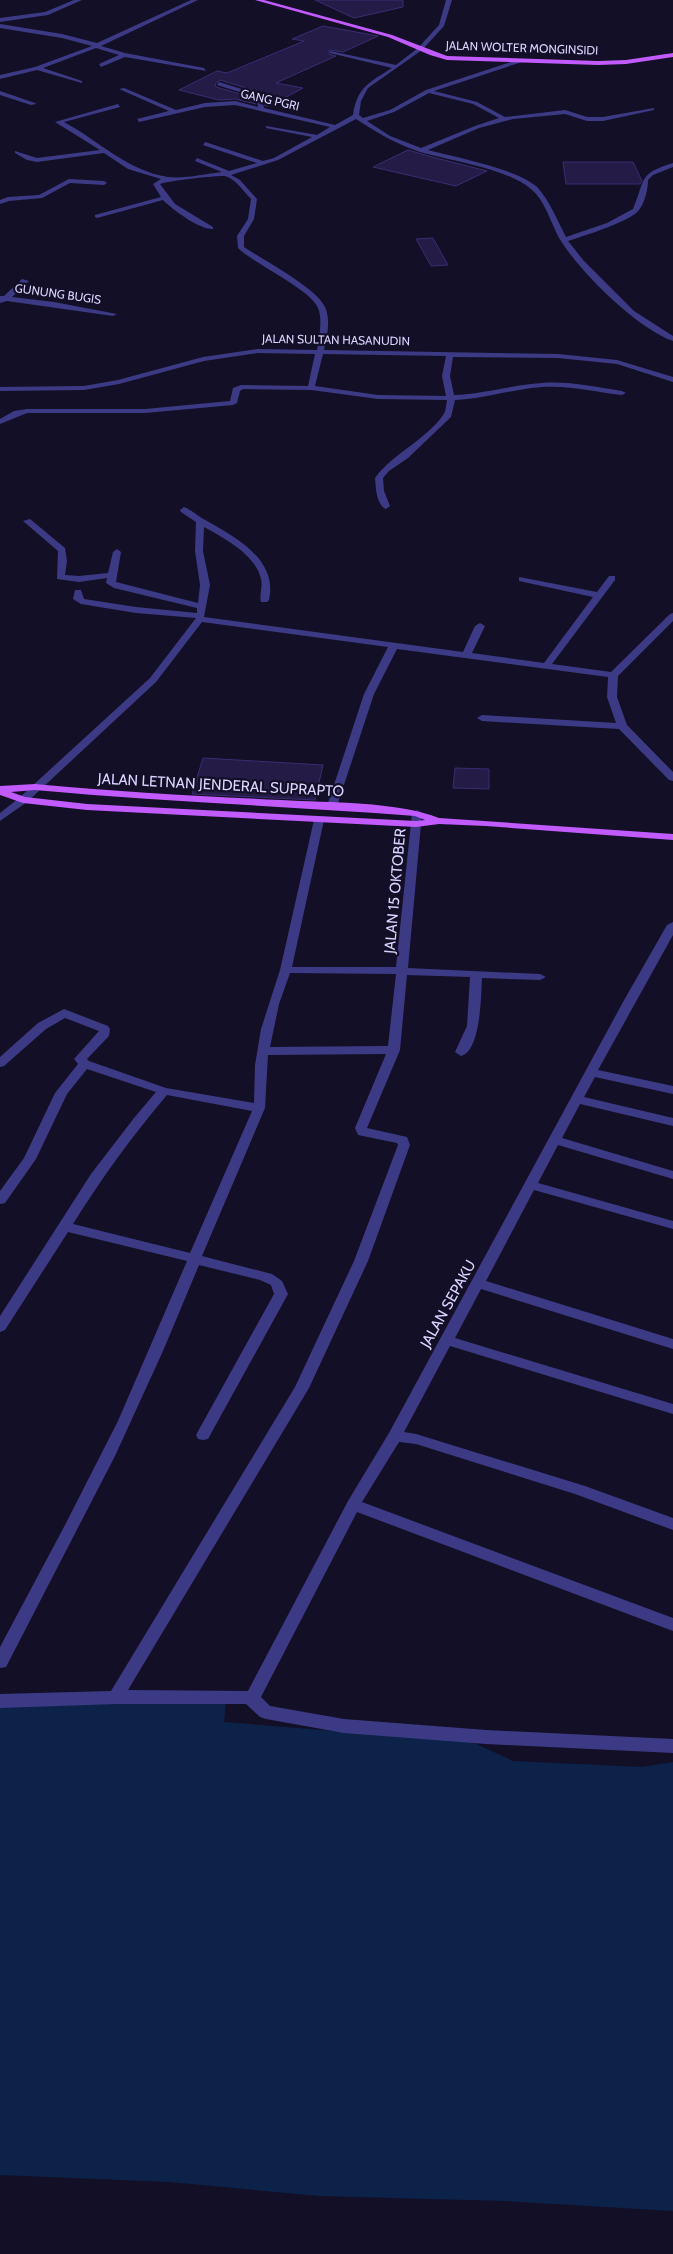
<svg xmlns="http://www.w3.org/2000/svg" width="673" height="2254" font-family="Cabin,sans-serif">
  <rect width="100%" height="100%" fill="#130f26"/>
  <!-- water -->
  <path fill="#0c2248" d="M226,1700L224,1722L472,1742L513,1761L642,1767L673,1762V2211L504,2201L319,2196L169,2182L0,2175V1706Z"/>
  <!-- building -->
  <g fill="#241b47" stroke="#3b2d73">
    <path d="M315,0H403V7L354,18Z"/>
    <path d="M323,26L378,36L343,52L329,50V54L336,56L276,83L303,88L270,106H265L262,93L220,80L215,84L216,87L254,98L256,104L235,99L219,100L179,90L217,71L227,73L304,41L292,39Z"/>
    <path d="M408,150L432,157L487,171L456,186L373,167Z"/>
    <path d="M563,162H633L642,181L640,184H566Z"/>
    <path d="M433,238L448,265L431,266L416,239Z"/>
    <path d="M203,758L323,765L315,800L192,794Z"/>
    <path d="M455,768L489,769V789L453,788Z"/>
  </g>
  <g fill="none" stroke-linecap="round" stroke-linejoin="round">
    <!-- minor -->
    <g fill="#3d3a85" fill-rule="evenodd">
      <path d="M74,0H82L48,15L0,22V18L45,12Z"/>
      <path d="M191,0H198L101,46L125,53L204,68L206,71L125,57L101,67L99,64L119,55L96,48L43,68L82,81V83L37,70L0,79V75L35,67L92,46L62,38L0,28V24L62,34L97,43Z"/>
      <path d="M446,0H452L444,26L422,50L368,88L361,101L359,115L363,118L390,110L426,90L520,59L522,62L434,91L477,102L505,117L565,110L587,117H603L654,108V110L603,121H587L565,114L513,119L479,128L428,150C454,157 518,169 537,187C550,201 557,220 566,237L607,223L633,209C646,178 638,174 673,163V167L653,175L648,180C648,189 645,202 639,210C632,221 583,236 568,241L584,261L634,311L673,336V341C638,329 581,273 561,241C551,225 546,201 531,189C506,168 451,161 420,152C396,144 376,132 356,119L278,160L231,175L240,180L257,199L254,219L244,236V247C263,260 317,288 325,307C331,320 327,337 324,350L558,354L617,360L673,377V382L617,364L558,358L453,357L450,376L454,395C484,394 512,385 542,383C568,381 596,387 622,391L626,393L622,395C596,392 569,385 542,387C513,389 484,399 455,400L451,417L408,458L389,471L383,478L384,491L390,506L386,509C376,504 376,488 375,478C391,455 427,439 443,415C446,412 446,405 447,400L378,399L311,390L243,389L240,391L237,403L233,405L145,413H27L0,424V419L14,411L27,409H145L230,401L233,388L241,385L308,386L315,354L258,353L204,361L119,384L84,390L0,391V387L84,386L118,380L203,357L258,349L317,350C319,337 323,320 318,308C310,289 254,264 238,248L237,236L248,219L251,199C243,191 236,179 225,176C218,175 165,181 160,184L175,204L213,227V229C200,230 173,210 163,200L97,218L95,217V215L161,197L153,184L161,179L128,169L104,153L37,162L27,160L15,153V151L37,158L100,150L55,122L118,104L120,107L64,122C99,141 128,171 168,177C184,179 205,174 222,172L195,161L197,158L229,171L257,163L203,145L205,142L263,161L274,158L312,137L266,128V126L317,135L330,127L235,105L205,107L139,122L137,119L169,111L119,89L124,88L176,110L205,103L235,101L258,107L256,97L217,85L219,82L261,95L264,108L335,125L353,115C357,87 370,82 392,68L330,53V51L396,65L418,48L439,25ZM429,93L473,104L499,118L475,126L421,148L390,136L367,121L394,112ZM323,354L446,356L442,376L446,396L378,395L315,386Z"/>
      <path d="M0,91L35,103L36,104L31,105L0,95Z"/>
      <path d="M69,179L104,181L107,183L104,185L70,183L42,198L9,201L0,204V200L8,197L39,195Z"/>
      <path d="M22,279L29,281L12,297L54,302L117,314L113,316L7,301L0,303V296H4Z"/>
      <path d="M184,507C192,510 199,517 207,521C237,538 278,560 269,600L267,602H261C259,595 263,587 261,579C256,555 224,538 204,527L203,551L210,585L204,617L463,652L475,626L480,623L485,626L472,653L544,663L593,597L519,581V577L597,592L609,576H615V580L552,664L611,672L670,614L673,613V621L618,676L617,697L627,725L673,772V781L669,780L619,729L482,721L477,718L482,715L616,723L607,697L608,677L397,649L374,694L337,806L336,808H328L327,806L364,694L388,647L202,622L156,682L27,802L0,821V813L19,798L150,678L196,618L136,613L81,604L73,599L75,590H81L84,599L136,607L197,613V608L114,588L106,583L107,578L79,582L57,579L58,551L23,521L30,519L65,548L67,561L65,575L79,576L108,573L113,552L117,549L121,552L116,582L198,603L200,585L195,551L196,522L181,512L180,510Z"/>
      <path d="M417,810L422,813L408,968L540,974L546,977L540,980L482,978C481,995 481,1051 461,1056L455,1052L467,1026L470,977L407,975L400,1050L367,1128L407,1137L410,1145L368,1261L309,1388L128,1690L248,1691L348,1501L389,1433L623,1002L667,925L673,922V935L598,1070L673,1086V1094L595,1077L584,1097L673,1118V1126L580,1104L562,1138L673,1171V1179L558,1145L538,1183L673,1221V1229L534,1190L486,1281L673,1339V1349L481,1289L455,1338L673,1404V1414L450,1346L404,1432L416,1434L585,1486L673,1518V1530L575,1494L416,1444L399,1442L362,1502L673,1618V1631L357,1512L261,1697L270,1706L344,1719L486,1730L673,1739V1753L486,1744L344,1733L266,1719L260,1717L246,1704H116L0,1708V1694L111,1691L295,1387L354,1261L398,1145L397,1143L358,1135L355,1128L386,1054L268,1055L265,1108L202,1256L272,1274L282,1281L288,1294L208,1439L203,1440L198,1439L196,1435L274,1294L271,1285L260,1280L199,1265L163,1351L115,1456L6,1667L0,1668V1647L65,1525L118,1421L187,1261L68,1232L5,1330L0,1332V1316L91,1174L134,1118L156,1092L87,1069L67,1094L36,1159L5,1203L0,1204V1191L24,1158L55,1093L78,1064L74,1059L99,1031L65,1018L46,1029L4,1066L0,1067V1057L38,1023L64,1009L108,1026L110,1029L109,1036L87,1059L89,1061L166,1088L254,1103L255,1065L261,1029L280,970L314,820L319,817L324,820L292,967H396L412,813ZM290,973L396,974L388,1046L270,1047L279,1004ZM167,1095L252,1111L190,1253L73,1224C101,1179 132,1136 167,1095Z"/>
    </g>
    <!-- major -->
    <g fill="#c25bff" fill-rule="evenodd">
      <path d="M255,0H264L392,35L447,56L598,61L626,60L673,53V57L626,64L598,65L447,60L430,55L388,37Z"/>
      <path d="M35,784C117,792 199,796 281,800C329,803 396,801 439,818L673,834V840L486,826L439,824L416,827L87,810L23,803L0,795V786ZM35,790C162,802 289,806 415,816L425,820L416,821L87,804L25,797L11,792Z"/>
    </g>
  </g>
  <g text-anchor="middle" stroke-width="4.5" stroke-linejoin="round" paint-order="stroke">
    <!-- far-street labels -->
    <g font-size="12" fill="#d9d4ff" stroke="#130f26">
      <text transform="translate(522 48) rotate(2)" y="4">JALAN WOLTER MONGINSIDI</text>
      <text transform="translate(270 100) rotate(13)" y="4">GANG PGRI</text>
      <text transform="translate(58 294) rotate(8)" y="4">GUNUNG BUGIS</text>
      <text transform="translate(336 340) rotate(1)" y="4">JALAN SULTAN HASANUDIN</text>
    </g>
    <!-- street labels -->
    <g font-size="15" fill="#d9d4ff" stroke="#130f26">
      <text transform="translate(221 785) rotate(3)" y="5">JALAN LETNAN JENDERAL SUPRAPTO</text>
      <text transform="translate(395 891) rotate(-85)" y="5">JALAN 15 OKTOBER</text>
      <text transform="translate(448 1304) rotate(-61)" y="5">JALAN SEPAKU</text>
    </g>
  </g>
</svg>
